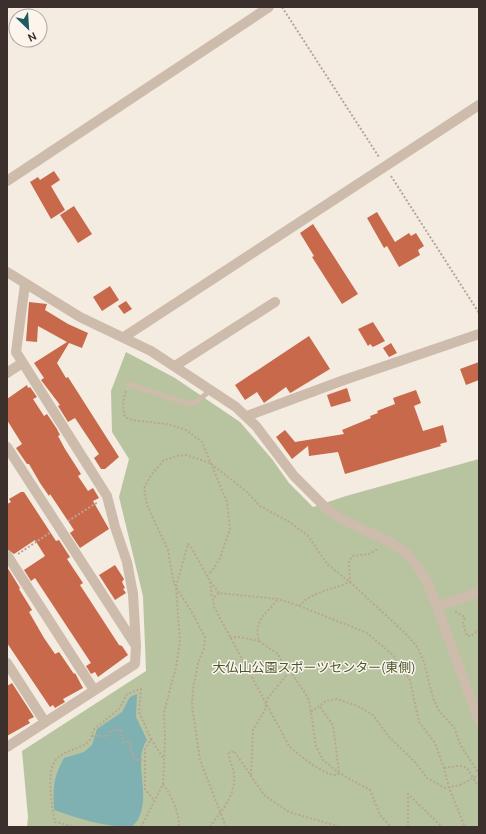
<svg xmlns="http://www.w3.org/2000/svg" width="486" height="834" font-family="Ubuntu,'Noto Sans JP',sans-serif">
  <rect width="100%" height="100%" fill="#f4ebe1"/>
  <!-- green -->
  <path fill="#b8c4a0" d="M126,352L175,378L240,422L272,459L289,483L313,507L346,496L479,459V827H27L28,817L22,751L146,671L143,596L119,497L129,459L112,432L111,391Z"/>
  <!-- water -->
  <path fill="#7fb0b2" d="M137,694L136,717L147,740C132,761 151,793 139,817C138,821 134,824 132,827C104,827 80,819 54,810C53,787 53,778 64,758L84,752L92,745L97,729L122,712L130,697Z"/>
  <!-- building -->
  <g fill="#c8694b">
    <path d="M54,171L60,180L51,186L65,210L51,219L30,182L38,177L40,180Z"/>
    <path d="M74,206L92,234L78,243L60,215Z"/>
    <path d="M377,212L395,242L409,233L411,236L416,233L424,246L418,250L420,255L399,267L387,246L384,248L367,218Z"/>
    <path d="M313,224L358,294L342,304L312,257L314,256L300,233Z"/>
    <path d="M110,286L119,300L102,311L93,297Z"/>
    <path d="M126,301L132,309L124,314L118,306Z"/>
    <path d="M29,302L47,304L45,310L68,324L88,333L82,348L69,343L57,363L66,378L68,377L119,457L105,469H101L94,458L99,454L75,418L68,422L58,406L60,405L41,380L44,378L34,363L67,342L38,326L37,342L26,341Z"/>
    <path d="M373,322L385,341L373,347L370,344L368,346L358,329Z"/>
    <path d="M309,336L330,369L292,392L290,393L286,387L264,403L257,392L245,400L235,385Z"/>
    <path d="M391,343L397,353L389,357L383,348Z"/>
    <path d="M479,362V380L466,385L460,369Z"/>
    <path d="M27,385L28,388L30,387L37,397L33,399L44,416L47,414L57,429L60,435L58,436L65,449L81,474L78,476L88,491L93,488L99,498L93,501L109,529L80,548L70,533L74,530L50,494L49,496L40,483L29,464H27L16,448L22,444L7,420V399Z"/>
    <path d="M347,388L351,401L331,407L327,395Z"/>
    <path d="M416,390L421,403L414,406L423,431L443,425L447,442L440,444L441,446L345,474L338,452L309,456L308,446L292,459L276,437L285,430L295,442L344,434L342,430L371,418L370,416L378,413L377,411L395,404L393,398Z"/>
    <path d="M21,492H24L56,541L59,540L70,557L67,559L83,583L80,585L119,645L122,646L128,655L98,677L95,672L91,674L86,666L91,663L35,578L31,581L24,570L45,556L35,540L14,554L7,549V504L11,502L9,499Z"/>
    <path d="M115,565L124,579L122,582L125,588L123,589L126,593L115,600L99,575Z"/>
    <path d="M7,567L20,588L19,589L32,610L29,612L44,638L55,654L59,652L74,674L75,673L83,688L63,699L65,702L55,708L53,705L50,707L7,643Z"/>
    <path d="M12,683L34,717L28,720L30,723L7,736V686Z"/>
  </g>
  <g fill="none" stroke-linecap="round" stroke-linejoin="round">
    <!-- path -->
    <g stroke="#b9a596" stroke-width="2" stroke-dasharray="2 2" stroke-linecap="butt">
      <path d="M282,7L379,157"/>
      <path d="M391,176L479,313"/>
      <path d="M126,391C123,400 122,408 125,417L132,420L167,424L186,430L202,442L227,502L230,529L220,558L212,571L208,574"/>
      <path d="M68,521L98,502"/>
      <path d="M18,554L51,532"/>
      <path d="M210,582L212,598"/>
      <path d="M277,600C266,615 253,619 259,641L278,654L284,666L290,671L305,693L309,700L316,746L323,760L339,773L370,790L380,815L391,827"/>
      <path d="M299,606C313,591 332,590 350,582L349,563L352,556L369,554L378,549"/>
      <path d="M455,612L465,617L463,623L467,636H471L479,629"/>
      <path d="M230,638L239,637L259,641"/>
      <path d="M320,707L333,725L339,773"/>
      <path d="M311,712L326,701L337,699L358,706L373,715L388,736L415,762L427,778L445,788L460,785"/>
      <path d="M92,736H108L112,730H121L123,742L130,741L131,753H134V760H144"/>
      <path d="M151,739L163,758"/>
      <path d="M444,768C471,763 465,767 479,787"/>
      <path d="M339,773L336,775C325,776 297,754 289,746L214,607L213,598L219,593L278,599L297,605L367,633L393,655L410,680L419,722L435,743L444,768L449,788L465,827"/>
      <path d="M251,775L253,730L265,710L267,699L290,671"/>
      <path d="M163,784C172,797 179,811 179,827"/>
      <path d="M76,827L55,822C52,807 46,774 55,761C67,745 91,752 93,730L119,709L127,694L141,689L139,712L151,739L145,749V789L154,800"/>
      <path d="M141,827L163,784L165,740L164,712L176,667L180,641L176,587L188,544L191,547L210,581L219,593"/>
      <path d="M210,827C221,810 236,797 234,774C233,767 229,760 229,753L234,751L264,795L289,812L340,827"/>
      <path d="M226,827L200,760L192,706L193,689L198,663L204,648L205,637L190,609L176,587L173,579L168,550L147,505L144,488L150,477L163,461L176,456L186,455L210,463L247,492L260,506L291,523L308,536L328,565L350,582L406,634L418,648L424,662L433,698L439,711L454,727L460,744L479,774"/>
      <path d="M408,827V794L442,827"/>
    </g>
    <!-- service -->
    <path stroke="#cdbbac" stroke-width="5" d="M128,384L189,404L196,402L211,390"/>
    <!-- minor -->
    <g stroke="#cdbbac" stroke-width="10">
      <path d="M124,337L479,105"/>
      <path d="M175,366L275,302"/>
      <path d="M7,373L22,363"/>
      <path d="M247,416L344,380L479,334"/>
      <path d="M7,447L136,646"/>
      <path d="M7,555L94,690"/>
      <path d="M437,607L479,721"/>
      <path d="M7,663L45,722"/>
      <path d="M7,747L135,664L136,646L133,594L127,562L115,527L107,496L16,352L25,284"/>
    </g>
    <!-- tertiary -->
    <g stroke="#cdbbac" stroke-width="10">
      <path d="M7,181L269,7"/>
      <path d="M7,272L80,317L151,351L236,407L256,426L294,476L327,509L339,518L390,542L405,552L418,567L428,584L437,607L479,592"/>
    </g>
    <!-- path-bridge -->
    <path stroke="#b9a596" stroke-width="2" stroke-dasharray="2 2" stroke-linecap="butt" d="M460,785L479,775"/>
  </g>
  <g text-anchor="middle" stroke-width="3" stroke-linejoin="round" paint-order="stroke">
    <!-- park labels -->
    <g font-size="13" fill="#4a5a2e" stroke="#fbf5ee">
      <text x="314" y="672">大仏山公園スポーツセンター(東側)</text>
    </g>
  </g>
  <!-- border -->
  <rect width="486" height="834" fill="none" stroke="#3b302b" stroke-width="16"/>
  <!-- north arrow -->
  <g transform="translate(28 28) rotate(155)"><circle r="19" fill="#fbf5ee" stroke="#aea6a0"/>
  <path d="M0-3L7 15L0 10L-7 15Z" fill="#1f5a5e"/>
  <text y="-6" font-size="11" font-weight="bold" text-anchor="middle" fill="#3b302b">N</text>
  </g>
</svg>
